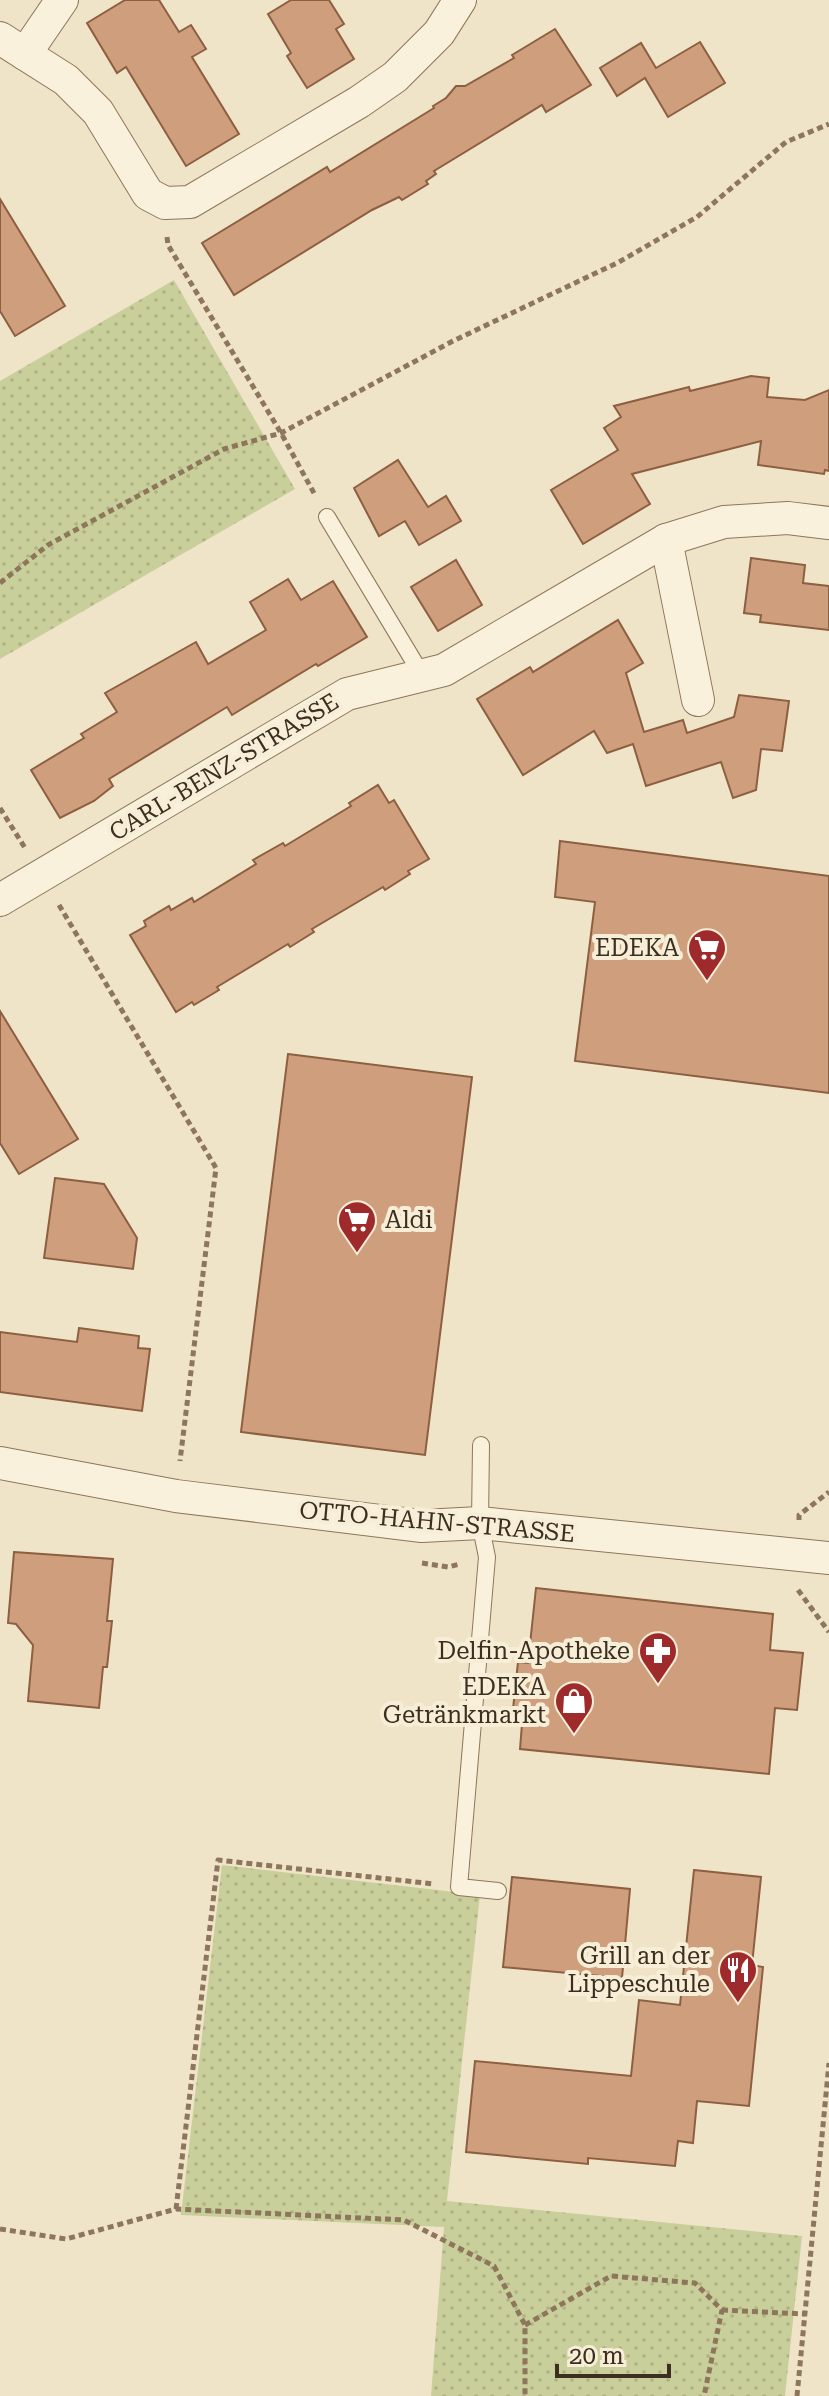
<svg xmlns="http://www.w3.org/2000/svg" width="829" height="2396" font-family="'Roboto Serif',serif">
  <defs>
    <pattern id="grass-dots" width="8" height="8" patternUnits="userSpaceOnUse" patternTransform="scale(2)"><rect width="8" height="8" fill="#c9cf9b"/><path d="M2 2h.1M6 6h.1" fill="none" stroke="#aeb285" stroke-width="1.8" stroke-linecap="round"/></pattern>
  </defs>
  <rect width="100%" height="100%" fill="#f0e4c8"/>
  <!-- grass -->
  <g fill="url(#grass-dots)">
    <path d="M174,280L295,489L0,659V381Z"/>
    <path d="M222,1865L480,1895L447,2201L802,2236L785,2396H431L444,2227L181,2215Z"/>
  </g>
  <!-- building -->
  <g fill="#cf9f7d" stroke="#8d5f41" stroke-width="2">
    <path d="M125,0H159L179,32L191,25L206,49L192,57L239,134L186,166L126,67L117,73L87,23Z"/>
    <path d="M291,0H329L344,24L336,29L354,59L307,88L287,56L291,53L268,14Z"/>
    <path d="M555,29L591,85L546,112L542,105L434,171L436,174L426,181L428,184L402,200L399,197L372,210L234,295L202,243L327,167L330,172L434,108L433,106L446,98L456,86H465L514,58L512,55Z"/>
    <path d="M700,42L725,83L668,117L645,78L617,96L600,68L641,43L656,68Z"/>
    <path d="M0,199L65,306L15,336L0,311Z"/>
    <path d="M751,376L769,378L767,397L805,400L829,390V471L825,470L824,474L758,465L761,441L632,474L650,504L583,544L551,490L618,450L604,428L621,417L614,406L689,387L690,391Z"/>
    <path d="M398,460L428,507L446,496L461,521L419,545L405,521L379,536L354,488Z"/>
    <path d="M751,558L805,565L803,583L829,586V630L760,622L761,615L744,613Z"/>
    <path d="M456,560L482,605L438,631L411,587Z"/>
    <path d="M288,579L301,600L333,581L367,637L318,666L316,664L232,715L227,707L109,779L113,786L94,801L60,818L31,770L84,738L81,734L117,712L105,693L196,642L208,664L266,630L250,602Z"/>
    <path d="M618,620L643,663L626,673L644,732L683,720L687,733L734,717L739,695L789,701L782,751L761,749L756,790L733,798L721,762L646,786L633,744L607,753L594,731L523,775L477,699L530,667L533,672Z"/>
    <path d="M378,785L389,803L394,800L429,859L408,871L410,874L385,890L383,887L312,929L314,932L290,947L288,944L217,987L219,990L194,1005L192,1002L176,1012L130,935L146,926L144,921L169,906L171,910L192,898L194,902L256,864L253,860L283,843L285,846L351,806L349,803Z"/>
    <path d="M560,841L829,876V1093L575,1061L595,902L555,897Z"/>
    <path d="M0,1011L78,1139L19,1174L0,1143Z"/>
    <path d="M288,1054L472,1077L425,1455L241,1432Z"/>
    <path d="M55,1178L104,1184L137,1238L133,1269L44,1258Z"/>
    <path d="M79,1328L139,1336L138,1348L150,1349L142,1411L0,1392V1332L77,1342Z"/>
    <path d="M14,1552L113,1559L107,1621H112L107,1667H103L99,1708L28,1701L33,1645L16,1624L8,1623Z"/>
    <path d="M536,1588L773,1614L770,1650L803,1653L797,1710L775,1708L769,1774L520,1749L523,1711L513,1709L518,1662L528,1663Z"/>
    <path d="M694,1870L761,1877L752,1965L763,1967L749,2106L697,2101L693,2143L678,2141L675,2166L588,2158V2164L466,2152L475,2061L631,2076L639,2000L680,2005Z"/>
    <path d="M512,1877L630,1889L622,1978L503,1967Z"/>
  </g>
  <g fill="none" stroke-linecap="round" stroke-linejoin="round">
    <!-- service casing -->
    <g stroke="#8d765c" stroke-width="18">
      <g id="service">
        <path d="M327,517L422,675"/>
        <path d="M481,1445L480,1523L487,1557L459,1887L498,1891"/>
      </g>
    </g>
    <!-- minor casing -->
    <g stroke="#8d765c" stroke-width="34">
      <g id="minor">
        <path d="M0,38L66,80L98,112L148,194L165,203L190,202L359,102L395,77L439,33L460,0"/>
        <path d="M25,54L62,0"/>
        <path d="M666,540L698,700"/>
        <path d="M0,900L347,694L444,670L666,540L724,522L788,518L829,523"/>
        <path d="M0,1463L176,1496L422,1526L480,1523L829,1558"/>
      </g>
    </g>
    <!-- path -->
    <g stroke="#8d765c" stroke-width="5" stroke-dasharray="6 4" stroke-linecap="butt">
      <path d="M167,237L168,245L281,433L315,495"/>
      <path d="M0,583L48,545L224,449L281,433L453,341L619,262L697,217L786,142L829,124"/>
      <path d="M0,808L25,848"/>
      <path d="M59,905L216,1168L180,1461"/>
      <path d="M799,1520V1515L829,1492"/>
      <path d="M422,1563L448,1567L460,1564"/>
      <path d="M798,1590L829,1632"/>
      <path d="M176,2209L218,1860L434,1884"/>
      <path d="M0,2229L66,2239L176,2209L404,2220L494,2266L525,2325V2396"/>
      <path d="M722,2310L805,2314"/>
      <path d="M525,2325L611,2276L695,2283L722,2310L704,2396"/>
      <path d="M797,2396L829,2063"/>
    </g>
    <!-- service -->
    <use href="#service" stroke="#faf1dc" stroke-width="16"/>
    <!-- minor -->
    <use href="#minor" stroke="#faf1dc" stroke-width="32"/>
  </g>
  <!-- icons -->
  <defs>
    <g id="supermarket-pin" transform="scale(2)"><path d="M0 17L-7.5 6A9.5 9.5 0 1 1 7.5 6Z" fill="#9e2a2b" stroke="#f7eed8"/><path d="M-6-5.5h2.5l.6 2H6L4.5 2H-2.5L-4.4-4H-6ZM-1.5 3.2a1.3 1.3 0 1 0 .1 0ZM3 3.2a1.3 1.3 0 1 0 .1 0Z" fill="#fff"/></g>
    <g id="pharmacy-pin" transform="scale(2)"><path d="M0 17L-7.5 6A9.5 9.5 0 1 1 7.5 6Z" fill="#9e2a2b" stroke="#f7eed8"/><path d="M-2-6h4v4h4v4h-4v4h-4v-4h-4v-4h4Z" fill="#fff"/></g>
    <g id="shop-pin" transform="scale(2)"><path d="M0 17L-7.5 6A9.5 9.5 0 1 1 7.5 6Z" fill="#9e2a2b" stroke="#f7eed8"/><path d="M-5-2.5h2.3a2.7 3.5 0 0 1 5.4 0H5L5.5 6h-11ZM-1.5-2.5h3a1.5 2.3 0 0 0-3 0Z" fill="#fff"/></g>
    <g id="restaurant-pin" transform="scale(2)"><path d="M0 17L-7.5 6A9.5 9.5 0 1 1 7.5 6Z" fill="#9e2a2b" stroke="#f7eed8"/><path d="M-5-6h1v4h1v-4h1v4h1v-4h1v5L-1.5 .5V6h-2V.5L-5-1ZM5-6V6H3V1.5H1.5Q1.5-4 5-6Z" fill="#fff"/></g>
  </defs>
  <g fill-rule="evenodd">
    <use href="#supermarket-pin" x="707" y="948"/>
    <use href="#supermarket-pin" x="357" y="1220"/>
    <use href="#pharmacy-pin" x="658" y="1651"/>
    <use href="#shop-pin" x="574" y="1701"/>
    <use href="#restaurant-pin" x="738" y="1970"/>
  </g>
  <g text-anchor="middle" stroke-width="8" stroke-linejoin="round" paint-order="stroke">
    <!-- street labels -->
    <g font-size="24" fill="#3d2e20" stroke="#f7eed8">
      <text transform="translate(224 767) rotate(-31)" y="8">CARL-BENZ-STRASSE</text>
      <text transform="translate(437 1522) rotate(5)" y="8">OTTO-HAHN-STRASSE</text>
    </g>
    <!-- poi labels -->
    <g font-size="24" fill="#3d2e20" stroke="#f7eed8" text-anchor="end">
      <text x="679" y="956">EDEKA</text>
      <text x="385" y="1228" text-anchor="start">Aldi</text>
      <text x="630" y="1659">Delfin-Apotheke</text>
      <text x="546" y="1695">EDEKA<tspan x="546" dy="28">Getränkmarkt</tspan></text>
      <text x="710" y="1964">Grill an der<tspan x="710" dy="28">Lippeschule</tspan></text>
    </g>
  </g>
  <!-- scale -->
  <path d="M557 2364v12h112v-12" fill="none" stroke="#3d2e20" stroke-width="4"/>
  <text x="569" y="2364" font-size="24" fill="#3d2e20" stroke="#f7eed8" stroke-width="6" paint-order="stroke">20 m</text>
</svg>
